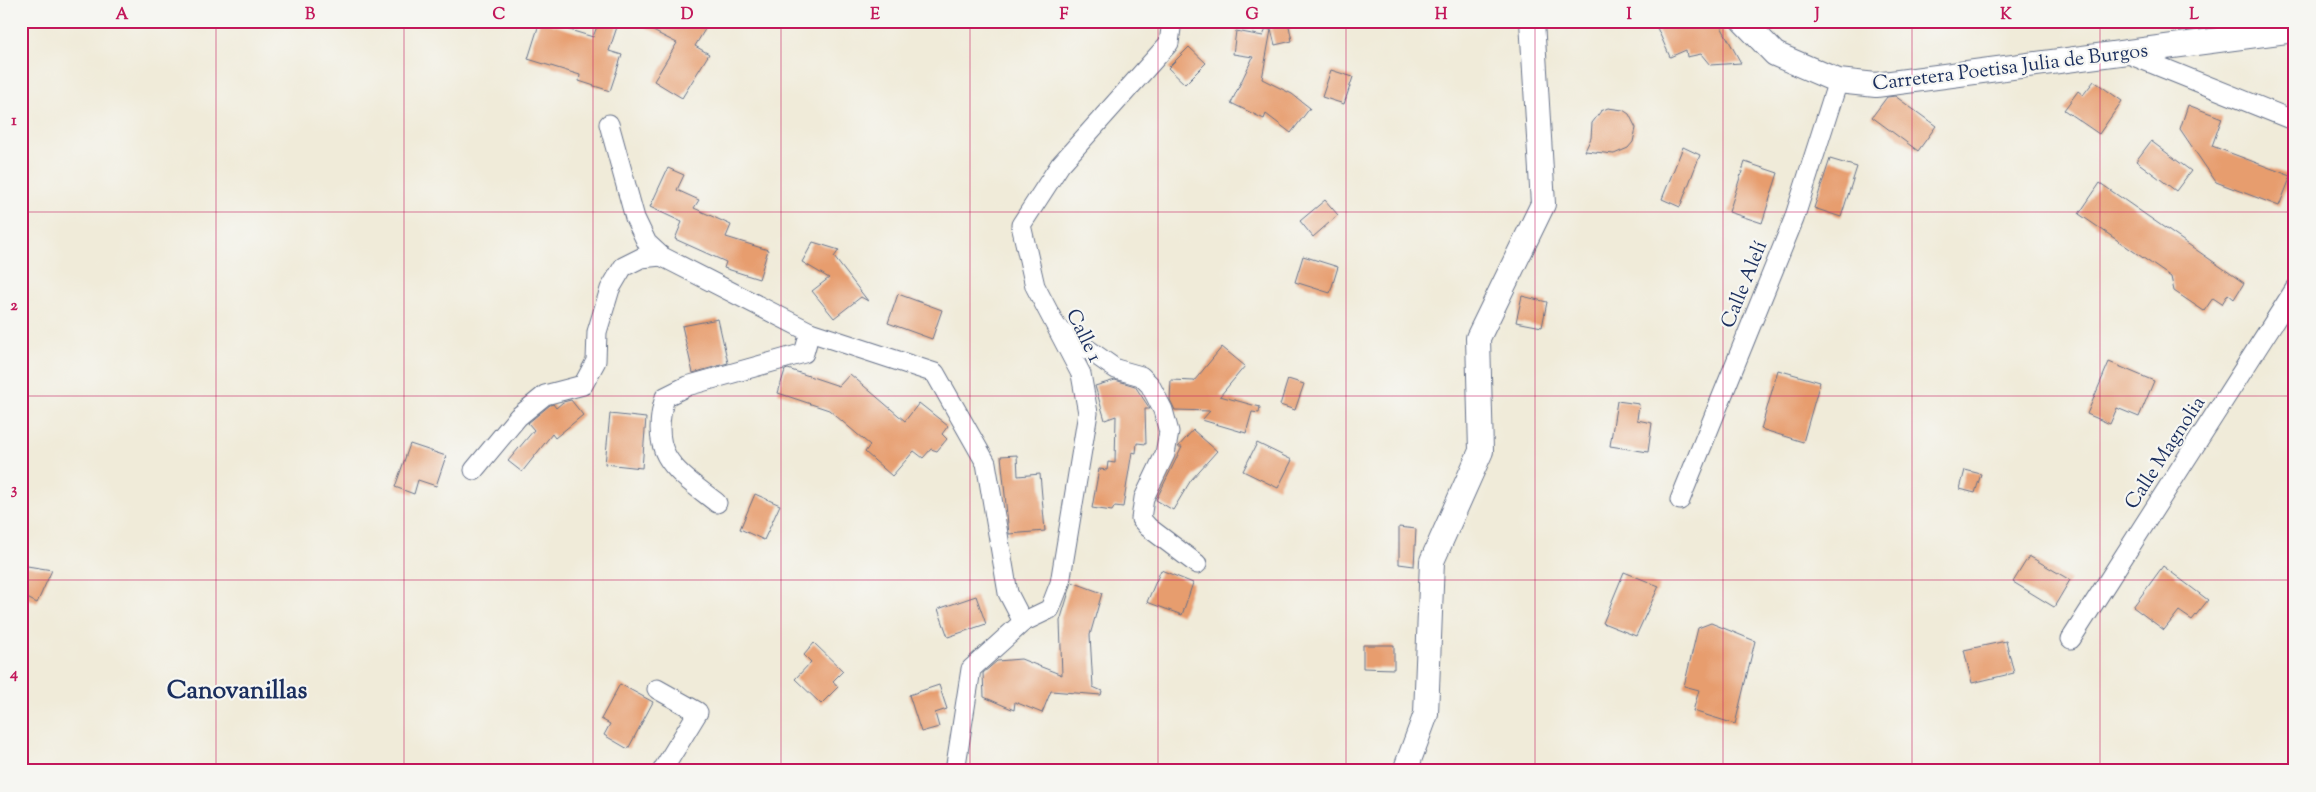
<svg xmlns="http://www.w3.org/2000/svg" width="2316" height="792" font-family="'Sorts Mill Goudy',serif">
  <rect width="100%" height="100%" fill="#f6f6f2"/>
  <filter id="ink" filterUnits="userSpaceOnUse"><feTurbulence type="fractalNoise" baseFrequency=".02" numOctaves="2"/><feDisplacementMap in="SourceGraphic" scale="10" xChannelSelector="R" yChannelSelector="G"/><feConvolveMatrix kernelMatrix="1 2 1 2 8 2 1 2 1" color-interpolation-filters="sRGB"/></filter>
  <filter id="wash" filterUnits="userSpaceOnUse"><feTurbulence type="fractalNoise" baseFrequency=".0096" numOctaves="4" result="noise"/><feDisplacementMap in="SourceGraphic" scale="20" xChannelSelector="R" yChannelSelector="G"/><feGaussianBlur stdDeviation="1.12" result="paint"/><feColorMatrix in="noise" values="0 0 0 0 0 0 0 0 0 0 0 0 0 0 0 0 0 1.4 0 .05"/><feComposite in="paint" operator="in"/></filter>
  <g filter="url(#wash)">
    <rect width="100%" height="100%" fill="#f0ebd9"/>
    <g id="blocks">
      <!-- building -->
      <g fill="#e79d6e">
        <path d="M540,21L593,37L599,21H619L609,51L622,55L610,91L579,81L580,75L528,59Z"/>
        <path d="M633,21H710L695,46L709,54L682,98L654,81L677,43Z"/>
        <path d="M1269,21H1288L1292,41L1275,45Z"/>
        <path d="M1654,21H1718L1741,63L1710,65L1701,54L1687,57L1686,50L1670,57Z"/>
        <path d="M1266,29L1271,30L1262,79L1292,94L1310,108L1291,133L1266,114L1264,119L1231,103L1253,57L1233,54L1236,31L1263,36Z"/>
        <path d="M1189,47L1206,63L1185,84L1168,68Z"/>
        <path d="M1331,70L1353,77L1344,104L1322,97Z"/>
        <path d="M2094,81L2122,101L2099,134L2064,110L2078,91L2083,95Z"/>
        <path d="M1895,96L1936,126L1918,151L1872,117L1887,97Z"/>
        <path d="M2188,105L2222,118L2212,146L2291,176L2279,206L2216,182L2180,129Z"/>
        <path d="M1608,108L1623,110L1629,114L1636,128L1633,142L1628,148L1614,154L1585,151L1591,138L1592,123L1601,111Z"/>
        <path d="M2151,141L2191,171L2176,191L2136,161Z"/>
        <path d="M1683,147L1700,155L1680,207L1662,199Z"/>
        <path d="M1830,159L1857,167L1841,217L1814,208Z"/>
        <path d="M1745,162L1778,173L1762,223L1729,212Z"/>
        <path d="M668,168L684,175L677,190L699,200L694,208L731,225L726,237L768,250L759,279L724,268L726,262L675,239L682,222L650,207Z"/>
        <path d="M2100,183L2244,283L2234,299L2228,294L2222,304L2213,298L2204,311L2174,291L2171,277L2079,214Z"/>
        <path d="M1325,200L1338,215L1313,237L1300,221Z"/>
        <path d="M813,242L839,250L834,257L868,301L861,297L834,318L812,291L829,278L802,262Z"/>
        <path d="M1303,256L1338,267L1330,293L1295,282Z"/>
        <path d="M898,294L942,310L932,339L888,323Z"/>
        <path d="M1522,296L1547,302L1542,327L1516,322Z"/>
        <path d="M718,319L728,363L693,373L682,326Z"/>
        <path d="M1222,347L1245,366L1220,396L1260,407L1259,413L1252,412L1246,433L1202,420L1210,411L1175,410L1170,400L1171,380L1194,381Z"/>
        <path d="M2109,362L2154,381L2139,417L2117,408L2110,424L2087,414Z"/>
        <path d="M788,369L839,386L850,374L905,421L919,403L948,426L942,434L947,439L937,451L931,449L923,458L914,451L892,476L865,452L870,445L829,410L778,393L785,370Z"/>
        <path d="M1778,370L1820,382L1803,442L1761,429Z"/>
        <path d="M1288,379L1304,384L1295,410L1280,405Z"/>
        <path d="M1115,380L1135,386L1150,409H1145L1146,444L1137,443L1136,453L1132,452L1123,507L1115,506L1112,511L1092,508L1099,469L1107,470L1108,462L1115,463L1116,416L1105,420L1095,386Z"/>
        <path d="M571,400L583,415L555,438L552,434L522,472L508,461L534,430L528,423L550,405L553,404L556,408L563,402Z"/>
        <path d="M1617,401L1639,404L1637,420L1652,423L1648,452L1610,446Z"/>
        <path d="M610,414L646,418L642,468L605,464Z"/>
        <path d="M1193,430L1217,451L1191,480L1173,510L1156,500L1182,447H1178Z"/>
        <path d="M1257,443L1292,460L1278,488L1243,471Z"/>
        <path d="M410,444L446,456L436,486L418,480L414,494L395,487Z"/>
        <path d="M1017,455L1018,476L1040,474L1045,531L1009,534L1001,456Z"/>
        <path d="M1965,470L1981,474L1975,493L1960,489Z"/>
        <path d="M755,494L780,505L764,540L740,529Z"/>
        <path d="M1399,527L1416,529L1414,566L1399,564Z"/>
        <path d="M2029,556L2070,580L2054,607L2013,582Z"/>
        <path d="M21,565L52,570L37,603L21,595Z"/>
        <path d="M2163,566L2208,600L2192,620L2179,611L2164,630L2133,607Z"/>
        <path d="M1161,570L1193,583L1182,615L1147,602Z"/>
        <path d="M1624,572L1659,586L1636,636L1603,623Z"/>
        <path d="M1072,582L1102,593L1090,635L1093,687L1102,691L1101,695L1051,691L1042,713L1015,702L1014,710L984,697L983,673L997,661L1021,659L1062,675L1060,621Z"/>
        <path d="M976,596L986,624L948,637L938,609Z"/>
        <path d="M1711,623L1755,641L1735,724L1693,711L1699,690L1684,686L1698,628Z"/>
        <path d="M2006,641L2014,673L1972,683L1964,650Z"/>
        <path d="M814,643L843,671L833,681L838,687L821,704L795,679L811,662L804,655Z"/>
        <path d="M1363,645H1394V669L1363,668Z"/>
        <path d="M620,684L653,702L628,749L604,735L610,724L601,719Z"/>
        <path d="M939,685L947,709L935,713L939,727L921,732L909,695Z"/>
      </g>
    </g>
  </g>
  <g filter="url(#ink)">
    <use href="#blocks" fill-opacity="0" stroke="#667189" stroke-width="1"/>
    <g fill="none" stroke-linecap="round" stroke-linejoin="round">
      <!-- minor casing -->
      <g stroke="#667189" stroke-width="21">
        <g id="minor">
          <path d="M2126,53L2295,121"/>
          <path d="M609,124L635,218L647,243L661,256L810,332L935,373L986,463L1008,593L1023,622"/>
          <path d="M1059,329L1116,369L1141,376L1150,385L1163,410L1169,432L1165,454L1144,498L1141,519L1148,527L1197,564"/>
          <path d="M474,470L518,417L545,395L583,385L596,361L597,332L610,289L623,267L641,258L661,256"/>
          <path d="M1680,500L1794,219L1838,81"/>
          <path d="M717,503C675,470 648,456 665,397L687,386L804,353L810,332"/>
          <path d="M2071,639L2295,289"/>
          <path d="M657,689L698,712L662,771"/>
          <path d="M955,771L971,669L1023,622L1050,609L1060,583L1088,413L1081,374L1035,286L1021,225L1060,165L1169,43L1172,21"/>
        </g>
      </g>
      <!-- tertiary casing -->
      <g stroke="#667189" stroke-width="26">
        <g id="tertiary">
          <path d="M1743,21L1775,54L1838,81L1876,85L2295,30"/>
          <path d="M1405,771L1426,714L1432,561L1481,451L1478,338L1543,204L1532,21"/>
        </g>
      </g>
      <!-- minor -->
      <use href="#minor" stroke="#fff" stroke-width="19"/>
      <!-- tertiary -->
      <use href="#tertiary" stroke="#fff" stroke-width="24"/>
    </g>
  </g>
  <!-- grid -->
  <path fill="none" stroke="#c2185b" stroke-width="1" stroke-opacity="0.55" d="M216,21V771M404,21V771M593,21V771M781,21V771M970,21V771M1158,21V771M1346,21V771M1535,21V771M1723,21V771M1912,21V771M2100,21V771M21,212H2295M21,396H2295M21,580H2295"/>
  <g text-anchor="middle" stroke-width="4.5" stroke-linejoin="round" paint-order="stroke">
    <!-- street labels -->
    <g font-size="20" fill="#1b2f5e" stroke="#f6f6f2">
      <text transform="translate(2010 66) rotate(-7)" y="7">Carretera Poetisa Julia de Burgos</text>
      <text transform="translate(1743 284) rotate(-68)" y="7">Calle Alelí</text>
      <text transform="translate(1085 335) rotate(64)" y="7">Calle 1</text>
      <text transform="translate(2164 452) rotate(-57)" y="7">Calle Magnolia</text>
    </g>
    <!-- district labels -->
    <g font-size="25" font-weight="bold" fill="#1b2f5e" stroke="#f6f6f2">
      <text x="237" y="698">Canovanillas</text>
    </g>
  </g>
  <!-- margin -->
  <rect width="2316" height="792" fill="none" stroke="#f6f6f2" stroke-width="55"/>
  <rect x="28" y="28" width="2260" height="736" fill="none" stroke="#c2185b" stroke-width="2"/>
  <g font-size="16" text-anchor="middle" font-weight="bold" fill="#c2185b">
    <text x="122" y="19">A</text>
    <text x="310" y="19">B</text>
    <text x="499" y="19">C</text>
    <text x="687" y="19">D</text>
    <text x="875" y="19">E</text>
    <text x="1064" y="19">F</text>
    <text x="1252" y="19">G</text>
    <text x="1441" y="19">H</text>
    <text x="1629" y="19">I</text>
    <text x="1817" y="19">J</text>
    <text x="2006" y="19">K</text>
    <text x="2194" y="19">L</text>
    <text x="14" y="125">1</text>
    <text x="14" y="310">2</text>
    <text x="14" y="494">3</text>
    <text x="14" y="678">4</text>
  </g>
</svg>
